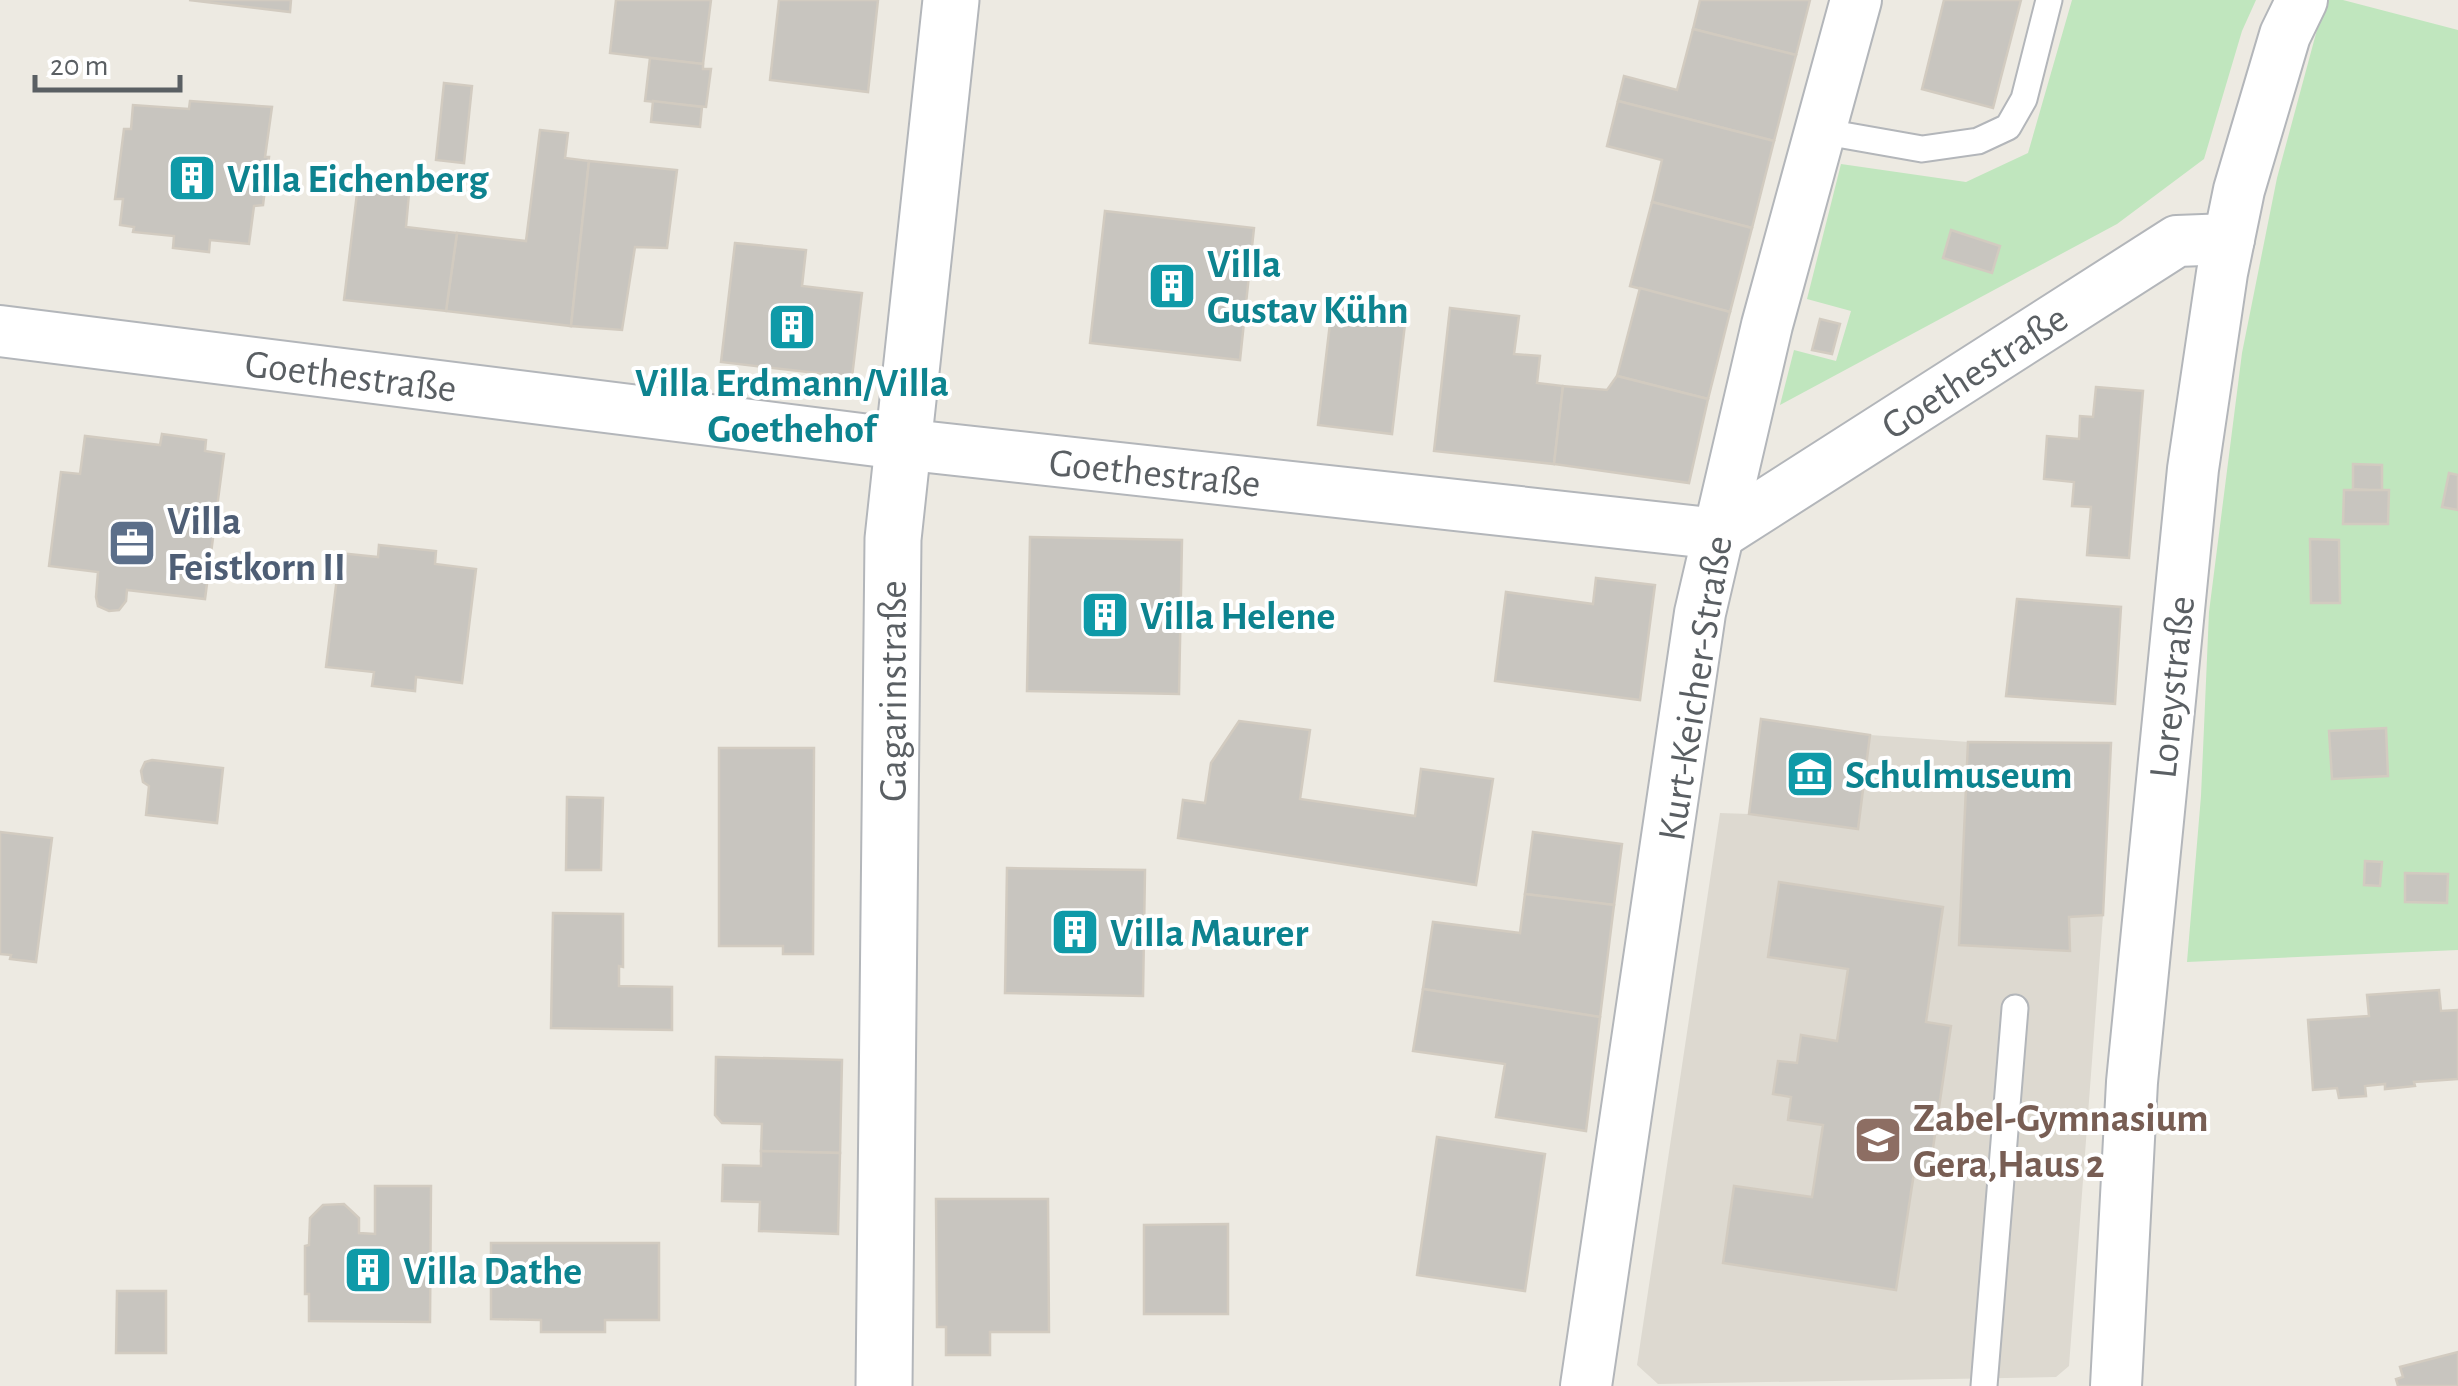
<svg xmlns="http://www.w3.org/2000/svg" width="2458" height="1386" font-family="'Alegreya Sans',sans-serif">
  <rect width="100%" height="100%" fill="#edeae2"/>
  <!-- education -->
  <path fill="#ddd9d0" d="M1870,735L1969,742L2111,743L2103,915L2069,1366L2056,1377L1658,1384L1637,1365L1720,813L1749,814L1857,829Z"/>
  <!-- green -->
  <g fill="#c0e6be">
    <path d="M2072,0H2256L2242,31L2204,159L2117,224L1780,405L1794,350L1836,361L1851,311L1807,299L1841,164L1966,182L2028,153Z"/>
    <path d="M2325,0H2343L2458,30V950L2187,962L2201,796L2209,612L2242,353L2277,178Z"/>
  </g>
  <!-- building -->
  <g fill="#c8c5bf" stroke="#d2cbc0" stroke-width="2.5">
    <path d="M189,0H291L290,12Z"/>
    <path d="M616,0H711L703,64L610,53Z"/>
    <path d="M779,0H878L868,92L770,80Z"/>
    <path d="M1700,0H1810L1796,55L1693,29Z"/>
    <path d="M1944,0H2021L1993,108L1922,89Z"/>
    <path d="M1693,29L1796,55L1774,141L1618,101L1624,76L1677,90Z"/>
    <path d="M650,58L703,64V69H711L706,107L645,101Z"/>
    <path d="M444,83L472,86L464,163L436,160Z"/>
    <path d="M190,101L272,107L265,157H269L263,205L254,206L249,244L210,240L209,252L173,248L174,236L133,232L134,227L120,225L123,199H115L124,129H131L133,105L189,109Z"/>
    <path d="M653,101L702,107L700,127L651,122Z"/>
    <path d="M1618,101L1774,141L1752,228L1652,202L1662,160L1607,146Z"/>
    <path d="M540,130L568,133L565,158L589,161L571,326L446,311L457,233L526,241Z"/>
    <path d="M589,161L677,170L667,248L635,247L622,330L571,326Z"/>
    <path d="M359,177L410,182L406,227L457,233L446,311L344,300Z"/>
    <path d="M1652,202L1752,228L1730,312L1630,286Z"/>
    <path d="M1105,211L1254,228L1240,360L1090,343Z"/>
    <path d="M1951,230L2000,246L1992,273L1943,258Z"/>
    <path d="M735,243L806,250L802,286L862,293L852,377L721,362Z"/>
    <path d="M1640,288L1730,312L1708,399L1617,376Z"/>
    <path d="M1333,298L1407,307L1392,434L1318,425Z"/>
    <path d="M1450,308L1519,316L1514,354L1540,356L1537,383L1563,386L1554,464L1434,451Z"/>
    <path d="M1820,319L1840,324L1832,354L1812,350Z"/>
    <path d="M1617,376L1708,399L1689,483L1554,464L1563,386L1607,390Z"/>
    <path d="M2096,387L2143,391L2129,558L2087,555L2091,507L2072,506L2074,482L2044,479L2047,436L2079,439L2080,416L2093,417Z"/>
    <path d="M162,434L206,440L205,451L224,454L205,599L127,590L126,601L119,610L109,611L98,606L96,597L98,572L49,566L61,472L80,474L85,436L160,445Z"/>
    <path d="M2353,464L2382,465V491L2353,489Z"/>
    <path d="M2449,473L2458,475V510L2442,507Z"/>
    <path d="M2344,490H2389L2388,524H2343Z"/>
    <path d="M1030,537L1182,540L1179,694L1027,691Z"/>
    <path d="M2310,539L2339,540L2340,603H2311Z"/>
    <path d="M379,545L436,551L435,564L476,569L462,683L416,677L415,691L372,686L374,672L326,667L340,553L378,557Z"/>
    <path d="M1596,578L1655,585L1640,700L1495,681L1506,592L1593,604Z"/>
    <path d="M2017,599L2121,607L2115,704L2006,696Z"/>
    <path d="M1761,719L1870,735L1858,829L1749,814Z"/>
    <path d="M1239,721L1310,730L1300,799L1415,816L1421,769L1493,779L1476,885L1178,838L1183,800L1205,803L1211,763Z"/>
    <path d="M2386,728L2388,776L2332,779L2329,731Z"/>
    <path d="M1968,742L2111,743L2103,915L2069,917L2070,951L1959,945Z"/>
    <path d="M719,748H814L813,954H783V946H719Z"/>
    <path d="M152,760L223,768L217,823L146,815L149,786L143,782L141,771L145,762Z"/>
    <path d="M567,797L603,798L601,870H566Z"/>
    <path d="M0,832L52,838L36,962L10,959L11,955L0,954Z"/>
    <path d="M1533,832L1622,844L1614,905L1525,894Z"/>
    <path d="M2365,861L2382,862L2380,886L2364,885Z"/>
    <path d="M1007,868L1145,870L1143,996L1005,993Z"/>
    <path d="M2405,873L2448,874L2447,903L2405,902Z"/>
    <path d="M1779,882L1943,907L1926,1022L1951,1026L1929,1175L1914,1173L1896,1290L1723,1263L1734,1186L1812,1197L1823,1125L1788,1120L1791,1097L1773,1094L1778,1061L1797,1063L1801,1035L1837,1041L1848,969L1768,957Z"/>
    <path d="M1525,894L1614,905L1600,1017L1423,989L1433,922L1520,933Z"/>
    <path d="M553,913L623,914V967L619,966V986L672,987V1030L551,1028Z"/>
    <path d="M1423,989L1600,1017L1586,1131L1496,1117L1505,1064L1413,1051Z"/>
    <path d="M2439,990L2441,1011L2458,1010V1079L2414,1082L2415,1086L2385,1089V1084L2365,1086L2366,1096L2339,1098L2337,1088L2313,1090L2308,1020L2369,1016L2367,995Z"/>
    <path d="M716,1057L842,1060L840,1153L761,1151L762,1124L722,1123L715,1115Z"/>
    <path d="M1437,1137L1545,1154L1525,1291L1417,1275Z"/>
    <path d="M761,1151L840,1153L838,1234L759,1231L760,1202L722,1201L723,1165L761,1166Z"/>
    <path d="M375,1186H431L430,1322L309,1321V1294H305V1246L309,1245L310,1218L323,1205L344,1204L359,1218V1233L375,1234Z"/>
    <path d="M936,1199H1048L1049,1332H990V1355H946V1327H937Z"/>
    <path d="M1228,1224V1314H1144V1225Z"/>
    <path d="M491,1243H659V1320H605V1332H541V1320L491,1319Z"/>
    <path d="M117,1291H166V1353H116Z"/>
    <path d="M2458,1352V1386H2398L2396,1379L2403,1377L2400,1367Z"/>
  </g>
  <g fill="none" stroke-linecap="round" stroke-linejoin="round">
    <!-- service casing -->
    <g stroke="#b3b6ba" stroke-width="29">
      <g id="service">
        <path d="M1820,131L1922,149L1978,141L2008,127L2024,99L2049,0"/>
        <path d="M1984,1386L2015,1008"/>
      </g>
    </g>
    <!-- minor casing -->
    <g stroke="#b3b6ba" stroke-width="54">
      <g id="minor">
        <path d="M0,331L901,444L1719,534L2177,241L2229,239"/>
        <path d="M1586,1386L1700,613L1767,325L1856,0"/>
        <path d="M2116,1386L2132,1082L2193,469L2222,273L2239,190L2285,35L2302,0"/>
      </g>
    </g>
    <!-- tertiary casing -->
    <g stroke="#b3b6ba" stroke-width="59">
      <path id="tertiary" d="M884,1386L893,539L951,0"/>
    </g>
    <!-- service -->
    <use href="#service" stroke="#fff" stroke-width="25"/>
    <!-- minor -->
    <use href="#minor" stroke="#fff" stroke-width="50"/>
    <!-- tertiary -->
    <use href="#tertiary" stroke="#fff" stroke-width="55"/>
  </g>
  <!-- icons -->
  <defs>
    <g id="building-square" transform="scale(2.5)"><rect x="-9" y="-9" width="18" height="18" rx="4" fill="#0f9aa8" stroke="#fff"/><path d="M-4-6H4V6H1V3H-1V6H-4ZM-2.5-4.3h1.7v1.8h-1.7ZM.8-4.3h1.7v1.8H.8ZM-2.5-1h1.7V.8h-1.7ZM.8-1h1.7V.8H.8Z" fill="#fff"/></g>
    <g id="office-square" transform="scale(2.5)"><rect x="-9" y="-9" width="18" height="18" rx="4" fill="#5c6f8a" stroke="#fff"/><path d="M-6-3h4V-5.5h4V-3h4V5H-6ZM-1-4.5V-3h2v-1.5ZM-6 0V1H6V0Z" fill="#fff"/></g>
    <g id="museum-square" transform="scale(2.5)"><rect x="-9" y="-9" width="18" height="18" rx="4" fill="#0f9aa8" stroke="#fff"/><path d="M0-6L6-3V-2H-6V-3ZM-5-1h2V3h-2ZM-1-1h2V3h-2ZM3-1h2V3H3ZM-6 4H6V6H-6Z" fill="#fff"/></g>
    <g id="school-square" transform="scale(2.5)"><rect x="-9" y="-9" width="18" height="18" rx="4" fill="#8d6e63" stroke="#fff"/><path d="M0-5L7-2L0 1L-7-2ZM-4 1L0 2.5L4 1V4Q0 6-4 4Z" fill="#fff"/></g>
  </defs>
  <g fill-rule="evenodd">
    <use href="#building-square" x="192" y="178"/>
    <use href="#building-square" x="1172" y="286"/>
    <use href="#building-square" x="792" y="327"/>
    <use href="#office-square" x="132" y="543"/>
    <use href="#building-square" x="1105" y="615"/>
    <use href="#museum-square" x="1810" y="774"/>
    <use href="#building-square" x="1075" y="932"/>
    <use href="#school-square" x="1878" y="1140"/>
    <use href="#building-square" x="368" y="1270"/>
  </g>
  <g text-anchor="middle" stroke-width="8" stroke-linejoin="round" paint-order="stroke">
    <!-- culture labels -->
    <g font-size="40" font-weight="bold" fill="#0d838f" stroke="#fff" text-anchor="start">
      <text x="227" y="192">Villa Eichenberg</text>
      <text x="1207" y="277">Villa<tspan x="1207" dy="46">Gustav Kühn</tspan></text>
      <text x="792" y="396" text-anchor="middle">Villa Erdmann/Villa<tspan x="792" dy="46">Goethehof</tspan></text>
      <text x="1140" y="629">Villa Helene</text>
      <text x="1845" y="788">Schulmuseum</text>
      <text x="1110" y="946">Villa Maurer</text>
      <text x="403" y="1284">Villa Dathe</text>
    </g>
    <!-- street labels -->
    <g font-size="40" fill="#5a5f63" stroke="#fff">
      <text transform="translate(1974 371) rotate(-33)" y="14">Goethestraße</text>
      <text transform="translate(351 375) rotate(7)" y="14">Goethestraße</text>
      <text transform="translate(1155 472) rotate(6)" y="14">Goethestraße</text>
      <text transform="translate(2171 687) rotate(-84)" y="14">Loreystraße</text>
      <text transform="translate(1694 688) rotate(-81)" y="14">Kurt-Keicher-Straße</text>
      <text transform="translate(892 691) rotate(-90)" y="14">Gagarinstraße</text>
    </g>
    <!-- service labels -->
    <g font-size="40" font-weight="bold" fill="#4e5e75" stroke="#fff" text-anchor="start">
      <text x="167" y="534">Villa<tspan x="167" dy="46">Feistkorn II</tspan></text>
    </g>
    <!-- education labels -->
    <g font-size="40" font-weight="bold" fill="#785e54" stroke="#fff" text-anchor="start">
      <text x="1913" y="1131">Zabel-Gymnasium<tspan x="1913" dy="46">Gera,Haus 2</tspan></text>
    </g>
  </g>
  <!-- scale -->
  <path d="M35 75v15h145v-15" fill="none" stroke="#5a5f63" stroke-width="5"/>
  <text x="50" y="75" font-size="30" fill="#5a5f63" stroke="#ffffff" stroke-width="8" paint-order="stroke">20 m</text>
</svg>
